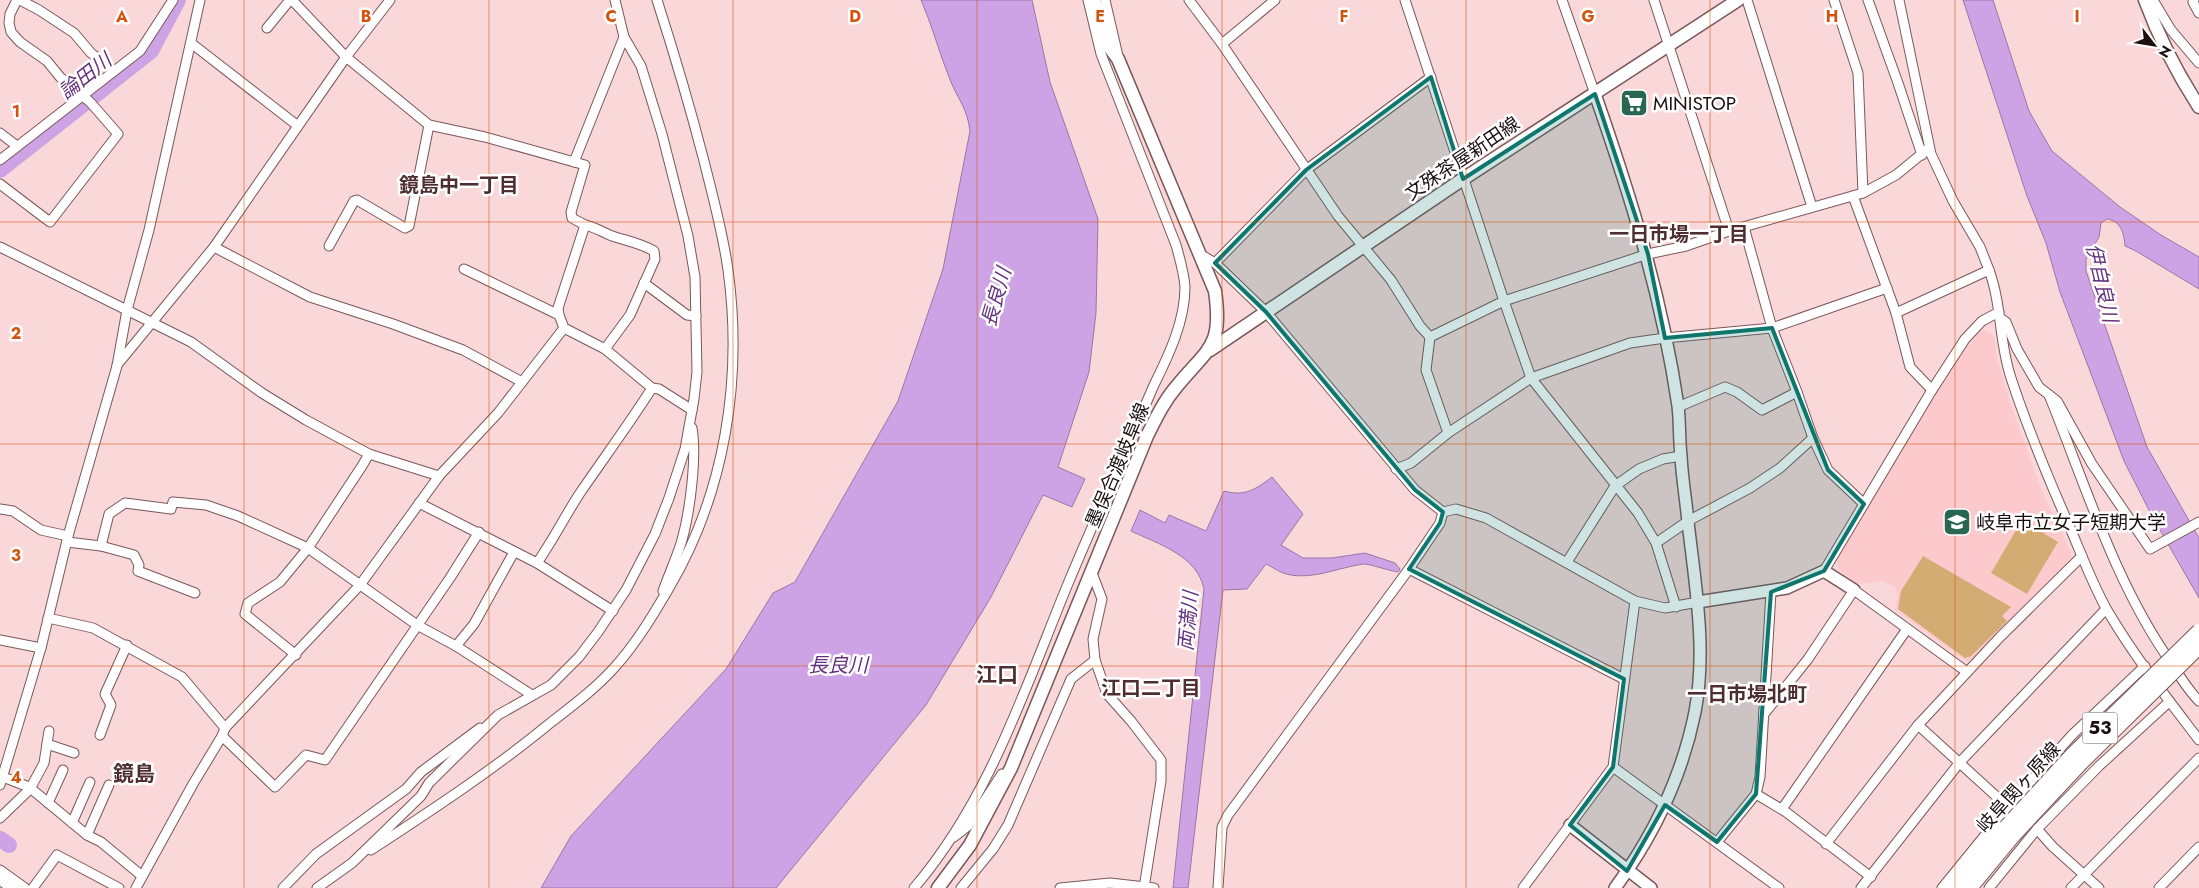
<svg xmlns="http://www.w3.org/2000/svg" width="2199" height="888" font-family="Jost,'Noto Sans JP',sans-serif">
  <rect width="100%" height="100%" fill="#fad8d9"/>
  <!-- built -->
  <path fill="#fccacd" d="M1983,329L1994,336L1997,358L2014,414L2042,491L2071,552V558L1971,660L1966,661L1895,610L1898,594L1895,587L1883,581L1858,584L1838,569L1837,556L1955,359L1968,343Z"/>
  <!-- green -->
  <g fill="#d3ac73">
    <path d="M2022,520L2058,542L2027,594L1991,573Z"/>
    <path d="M1923,556L2011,607L2002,616L2007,621L1971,656L1965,658L1898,609L1901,591Z"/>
  </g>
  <!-- water -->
  <g fill="#cea3e5" stroke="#9977a5">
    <path d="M921,0H1032L1050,82L1098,219L1096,313L1089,372L1058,467L1085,479L1072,507L1043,495L991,597L926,705L776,888H541L571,836L726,669L773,593L795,582L898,401L943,269L970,131C967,106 957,99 949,77C939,52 932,25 921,0Z"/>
    <path d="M1963,0H1993L2029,111L2052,151L2120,207L2161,235L2199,257V289L2136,251L2125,246C2124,233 2121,221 2107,219L2101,223L2099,237L2086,259V271L2147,447L2199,538V598L2153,518L2124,461L2060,292L2046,243L2027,196Z"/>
    <path d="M1272,477L1303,514L1281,545L1303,558H1332L1365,553L1395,563L1400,569L1398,572C1390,571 1370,564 1364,564C1339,567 1309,582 1283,573C1278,571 1272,567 1266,564L1247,589L1223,590L1188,888H1173L1204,589C1197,555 1158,544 1131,531L1140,510L1165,523L1169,515L1206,531L1224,491C1245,497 1256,489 1272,477Z"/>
  </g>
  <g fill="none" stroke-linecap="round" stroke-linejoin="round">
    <!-- river -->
    <g stroke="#cea3e5" stroke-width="16">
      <path d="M0,170L151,51L178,0"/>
      <path d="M0,839L9,845"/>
    </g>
    <!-- minor casing -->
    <g stroke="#7a5759" stroke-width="11">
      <g id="minor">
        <path d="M20,0L39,10L74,33L91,53L114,71"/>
        <path d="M292,0L346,57L429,125L485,137L585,165L571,212L572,218L585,225L558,308L559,315L564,328L605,349L652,388L659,389L692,410"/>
        <path d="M1105,0L1118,56"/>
        <path d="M1189,0L1222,44L1338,216L1391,280L1420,326L1430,337"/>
        <path d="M1405,0L1504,301L1531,378L1638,513L1656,543"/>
        <path d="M1562,0L1595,94"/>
        <path d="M1654,0L1729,231"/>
        <path d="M1747,0L1812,207"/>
        <path d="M1834,0L1858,73L1863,193"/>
        <path d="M1868,0L1898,83L1922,155"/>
        <path d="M2153,0L2171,30L2199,63"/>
        <path d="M2194,0L2193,2L2199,13"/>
        <path d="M267,28L290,0"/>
        <path d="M191,43L298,126"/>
        <path d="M1222,44L1275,0"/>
        <path d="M0,133L17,146"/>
        <path d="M0,160L140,51L173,0"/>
        <path d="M574,162L624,37"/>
        <path d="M0,184L50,222L118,134L90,102L60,77L47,61L20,42L11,32L9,23L10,14L17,0"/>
        <path d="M1853,196L1896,313L1910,367L1932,390"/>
        <path d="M585,225C595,227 602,232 612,236C627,241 640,243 654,251L655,259L630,315L605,349"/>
        <path d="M1744,227L1772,328L1797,392"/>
        <path d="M329,246L354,201L357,200L405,228L409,226L429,125"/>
        <path d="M0,247L191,342L262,393L306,420L369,454L439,476"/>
        <path d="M214,247L310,297L393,324L463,350L522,382"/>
        <path d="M1200,254L1215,263L1306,170L1431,77"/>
        <path d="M1215,263L1266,312L1415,490L1443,512L1456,509L1486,518L1635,601L1613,767L1523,888"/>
        <path d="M464,269L559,315"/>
        <path d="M1989,270C2002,305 1999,343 2011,378C2028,430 2049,480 2071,530C2082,556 2093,585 2107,610C2134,656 2167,698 2199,740"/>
        <path d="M644,283L687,315L696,316"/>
        <path d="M1896,313L1989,270L1980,247L1953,201L1931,154L1899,0"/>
        <path d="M2000,318L2006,322L2017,349L2039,387L2057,401L2092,464L2150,549L2199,522"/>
        <path d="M1430,337L1504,301L1648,254L1686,246L1729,231L1863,193L1896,175L1929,148"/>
        <path d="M1430,337L1426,370L1448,433"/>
        <path d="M117,365L214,247L346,57L390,0"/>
        <path d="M2049,395C2086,486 2115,584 2172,664C2180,677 2188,690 2199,701"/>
        <path d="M1678,407L1725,387L1737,392L1762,410L1797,392L1813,438L1828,470L1864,504"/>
        <path d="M1396,469L1411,463L1448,433L1531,378L1630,343L1665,338L1772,328L1887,288"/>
        <path d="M419,503L537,563L613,611"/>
        <path d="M0,509L13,511L41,530L68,536"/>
        <path d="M67,542L101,546L109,514L125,503L171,509L173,502L206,505L238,516L308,548L417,625L456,646L532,695"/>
        <path d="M101,546L134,555L139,565L138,571L195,593"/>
        <path d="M1567,562L1615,486L1639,469L1663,459L1681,456"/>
        <path d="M537,563C553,540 565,516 580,493C604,458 629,424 652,388"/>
        <path d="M1409,569L1624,679"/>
        <path d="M1824,571L1932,390L1965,339L1982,321L1999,312"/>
        <path d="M1092,573L1102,599L1093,639L1095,660"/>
        <path d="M663,591C669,574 677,557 682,540C690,511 697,457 692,428"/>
        <path d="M1635,601L1665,608L1698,602"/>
        <path d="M1676,607L1656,543L1688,521L1750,488L1780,468L1813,438"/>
        <path d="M48,618L93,628L182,677L225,728"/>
        <path d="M0,640L41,648"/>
        <path d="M456,646L474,624L514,552"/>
        <path d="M296,655L245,614L248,603L280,582L308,548L362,466L369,454"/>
        <path d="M1764,712V714L1808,659L1854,590L1967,672"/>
        <path d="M1918,725L2008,807"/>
        <path d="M100,735L111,705L105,694L127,645"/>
        <path d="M222,736L275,787L306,755L325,760L450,578L479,532"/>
        <path d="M47,744L74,753"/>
        <path d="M1613,767L1779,888"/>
        <path d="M3,777L29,787L87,835L101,842L142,876"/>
        <path d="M0,785L41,648L68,536L117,366L127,310L149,230L200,0"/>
        <path d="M1756,794L1786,812L1871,877"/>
        <path d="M48,803L63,770"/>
        <path d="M1782,809L1907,629"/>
        <path d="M0,818L30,789L44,763L49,731"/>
        <path d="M72,823L90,782"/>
        <path d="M2037,829L2053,847L2099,888"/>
        <path d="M87,835L109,785"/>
        <path d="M954,837L968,826L1002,774"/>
        <path d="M1717,842L1756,794L1760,777L1771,592"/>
        <path d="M1826,844L1918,725L2000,637L2082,556"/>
        <path d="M371,850C432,810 493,770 549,724C572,706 595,689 614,668C636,644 653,615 669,588C725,493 743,379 728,270C723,233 713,197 704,161C690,107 674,53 657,0"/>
        <path d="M0,870L25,888"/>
        <path d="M33,888L57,855L119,888"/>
        <path d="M136,888L193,784L222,736L225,728L360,585L439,476L498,413L564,328"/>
        <path d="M283,888L316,854L406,789L421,772L480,728"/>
        <path d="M317,888L352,863L421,796L429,783L498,715L551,685L579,657L598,632L626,590L655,534L669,498L685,449L694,399L697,372L695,277L688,236L662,134L641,66L624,37L615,0"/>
        <path d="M914,888C989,800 1024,691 1067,586C1095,519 1125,452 1154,385C1169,355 1185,321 1185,287C1184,273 1180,259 1176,245L1101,54L1088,0"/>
        <path d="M961,888L993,849L1008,825L1071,679L1095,660L1107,694L1131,721L1161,760V781L1144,888"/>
        <path d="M1060,888L1110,883L1154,888"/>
        <path d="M1218,888L1222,827L1228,815L1409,569L1440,523L1443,512"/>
        <path d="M1861,888L1960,762L2106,609"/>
        <path d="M1942,888L2008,807L2072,735L2145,666"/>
        <path d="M1989,888L2037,829L2099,766L2169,702"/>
        <path d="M2071,888L2199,758"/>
        <path d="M2159,888L2199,847"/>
      </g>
    </g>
    <!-- tertiary casing -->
    <g stroke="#7a5759" stroke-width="14">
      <g id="tertiary">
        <path d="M1595,94C1631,197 1662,297 1678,406C1680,422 1679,439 1681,456C1682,478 1686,500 1688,522C1695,584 1707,649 1695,712C1682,776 1654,835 1615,888"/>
        <path d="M1698,602L1787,588L1824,571L1854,590"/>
        <path d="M1570,825L1651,888"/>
      </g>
    </g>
    <!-- secondary casing -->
    <g stroke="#7a5759" stroke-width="15">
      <g id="secondary">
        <path d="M2145,0C2159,38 2177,73 2199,107"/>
        <path d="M1210,350L1463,179L1738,0"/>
        <path d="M938,888L970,845L1011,768L1147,436C1156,418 1164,401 1177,386C1209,347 1223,347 1215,291L1118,59L1109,47L1094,0"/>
      </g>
    </g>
    <!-- primary casing -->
    <g stroke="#7a5759" stroke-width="16">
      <g id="primary">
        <path d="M0,877L15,888"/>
        <path d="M1955,888L2005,828"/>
        <path d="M1970,888L2013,836"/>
      </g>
    </g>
    <!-- minor -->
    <use href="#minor" stroke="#fff" stroke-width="9"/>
    <!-- tertiary -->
    <use href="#tertiary" stroke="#fff" stroke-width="11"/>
    <!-- secondary -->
    <use href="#secondary" stroke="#fff" stroke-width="12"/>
    <!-- primary -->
    <use href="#primary" stroke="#fff" stroke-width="14"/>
    <!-- primary-bridge casing -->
    <g stroke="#7a5759" stroke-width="16" stroke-linecap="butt">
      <g id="primary-bridge">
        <path d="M2005,828L2072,755L2199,631"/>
        <path d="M2013,836L2081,763L2199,647"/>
      </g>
    </g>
    <!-- primary-bridge -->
    <use href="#primary-bridge" stroke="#fff" stroke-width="14"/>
  </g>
  <!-- marked area -->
  <path fill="#0f766e" fill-opacity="0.2" stroke="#0f766e" stroke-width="4" stroke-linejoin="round" d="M1431,77L1463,179L1595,94L1648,254L1665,338L1772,328L1828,470L1864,504L1824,571L1771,592L1756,794L1717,842L1665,805L1627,871L1570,825L1613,767L1624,679L1409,569L1440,523L1443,512L1415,490L1266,312L1215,263L1306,170Z"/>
  <!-- grid -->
  <path fill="none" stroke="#d4520c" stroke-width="1" stroke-opacity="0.55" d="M244,0V888M489,0V888M733,0V888M977,0V888M1222,0V888M1466,0V888M1710,0V888M1955,0V888M0,222H2199M0,444H2199M0,666H2199"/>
  <!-- icons -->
  <defs>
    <g id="supermarket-square" transform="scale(1.4375)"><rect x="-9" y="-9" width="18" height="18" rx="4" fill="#2a6752" stroke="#fff"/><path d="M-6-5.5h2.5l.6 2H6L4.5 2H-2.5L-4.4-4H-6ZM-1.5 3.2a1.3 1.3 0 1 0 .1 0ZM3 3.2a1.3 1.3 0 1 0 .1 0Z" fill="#fff"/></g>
    <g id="university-square" transform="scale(1.4375)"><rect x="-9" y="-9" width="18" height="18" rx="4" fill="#2a6752" stroke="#fff"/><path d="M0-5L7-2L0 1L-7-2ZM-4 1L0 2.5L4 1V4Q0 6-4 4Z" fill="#fff"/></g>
  </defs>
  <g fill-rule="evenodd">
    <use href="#supermarket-square" x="1634" y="103"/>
    <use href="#university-square" x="1957" y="522"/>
  </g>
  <g text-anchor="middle" stroke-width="5" stroke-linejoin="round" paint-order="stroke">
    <!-- shield labels -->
    <rect fill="#fff" stroke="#605758" stroke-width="1" x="2082.5" y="712.5" width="35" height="31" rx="4"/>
    <g font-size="18" font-weight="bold" fill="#1c0f10">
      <text x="2100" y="734">53</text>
    </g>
    <!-- poi labels -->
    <g font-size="19" fill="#1c0f10" stroke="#fff" text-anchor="start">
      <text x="1653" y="110">MINISTOP</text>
      <text x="1976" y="529">岐阜市立女子短期大学</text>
    </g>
    <!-- street labels -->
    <g font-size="19" fill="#1c0f10" stroke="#fff">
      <text transform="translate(1462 158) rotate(-34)" y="7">文殊茶屋新田線</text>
      <text transform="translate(1117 465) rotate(-67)" y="7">墨俣合渡岐阜線</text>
      <text transform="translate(2018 787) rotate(-48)" y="7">岐阜関ヶ原線</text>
    </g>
    <!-- water labels -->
    <g font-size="20" font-style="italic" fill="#66327f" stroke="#fff">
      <text transform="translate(85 76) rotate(-38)" y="7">論田川</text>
      <text transform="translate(2102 283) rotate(77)" y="7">伊自良川</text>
      <text transform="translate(996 297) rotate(-74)" y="7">長良川</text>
      <text transform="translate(1188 621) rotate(-85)" y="7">両満川</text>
      <text x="838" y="672">長良川</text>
    </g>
    <!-- neighbourhood labels -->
    <g font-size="20" font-weight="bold" fill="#4e2e30" stroke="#fff">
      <text x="459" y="192">鏡島中一丁目</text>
      <text x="1679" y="241">一日市場一丁目</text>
      <text x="1151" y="695">江口二丁目</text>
      <text x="1747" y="701">一日市場北町</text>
    </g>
    <!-- quarter labels -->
    <g font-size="21" font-weight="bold" fill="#4e2e30" stroke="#fff">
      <text x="997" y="682">江口</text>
      <text x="134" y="781">鏡島</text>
    </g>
  </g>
  <g font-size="16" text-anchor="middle" font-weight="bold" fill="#d4520c" stroke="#fff" stroke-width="5" stroke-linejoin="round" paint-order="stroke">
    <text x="122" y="22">A</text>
    <text x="366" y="22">B</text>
    <text x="611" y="22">C</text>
    <text x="855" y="22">D</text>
    <text x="1100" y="22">E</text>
    <text x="1344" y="22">F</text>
    <text x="1588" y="22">G</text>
    <text x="1832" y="22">H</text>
    <text x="2077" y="22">I</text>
    <text x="16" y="117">1</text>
    <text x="16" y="339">2</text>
    <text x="16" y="561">3</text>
    <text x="16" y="783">4</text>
  </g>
  <!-- north arrow -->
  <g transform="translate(2154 45) rotate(121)" stroke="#ffffff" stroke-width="4" paint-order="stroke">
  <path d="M0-4L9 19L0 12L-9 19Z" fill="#1c0f10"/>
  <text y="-8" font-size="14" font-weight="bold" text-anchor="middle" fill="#1c0f10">N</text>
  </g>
</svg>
